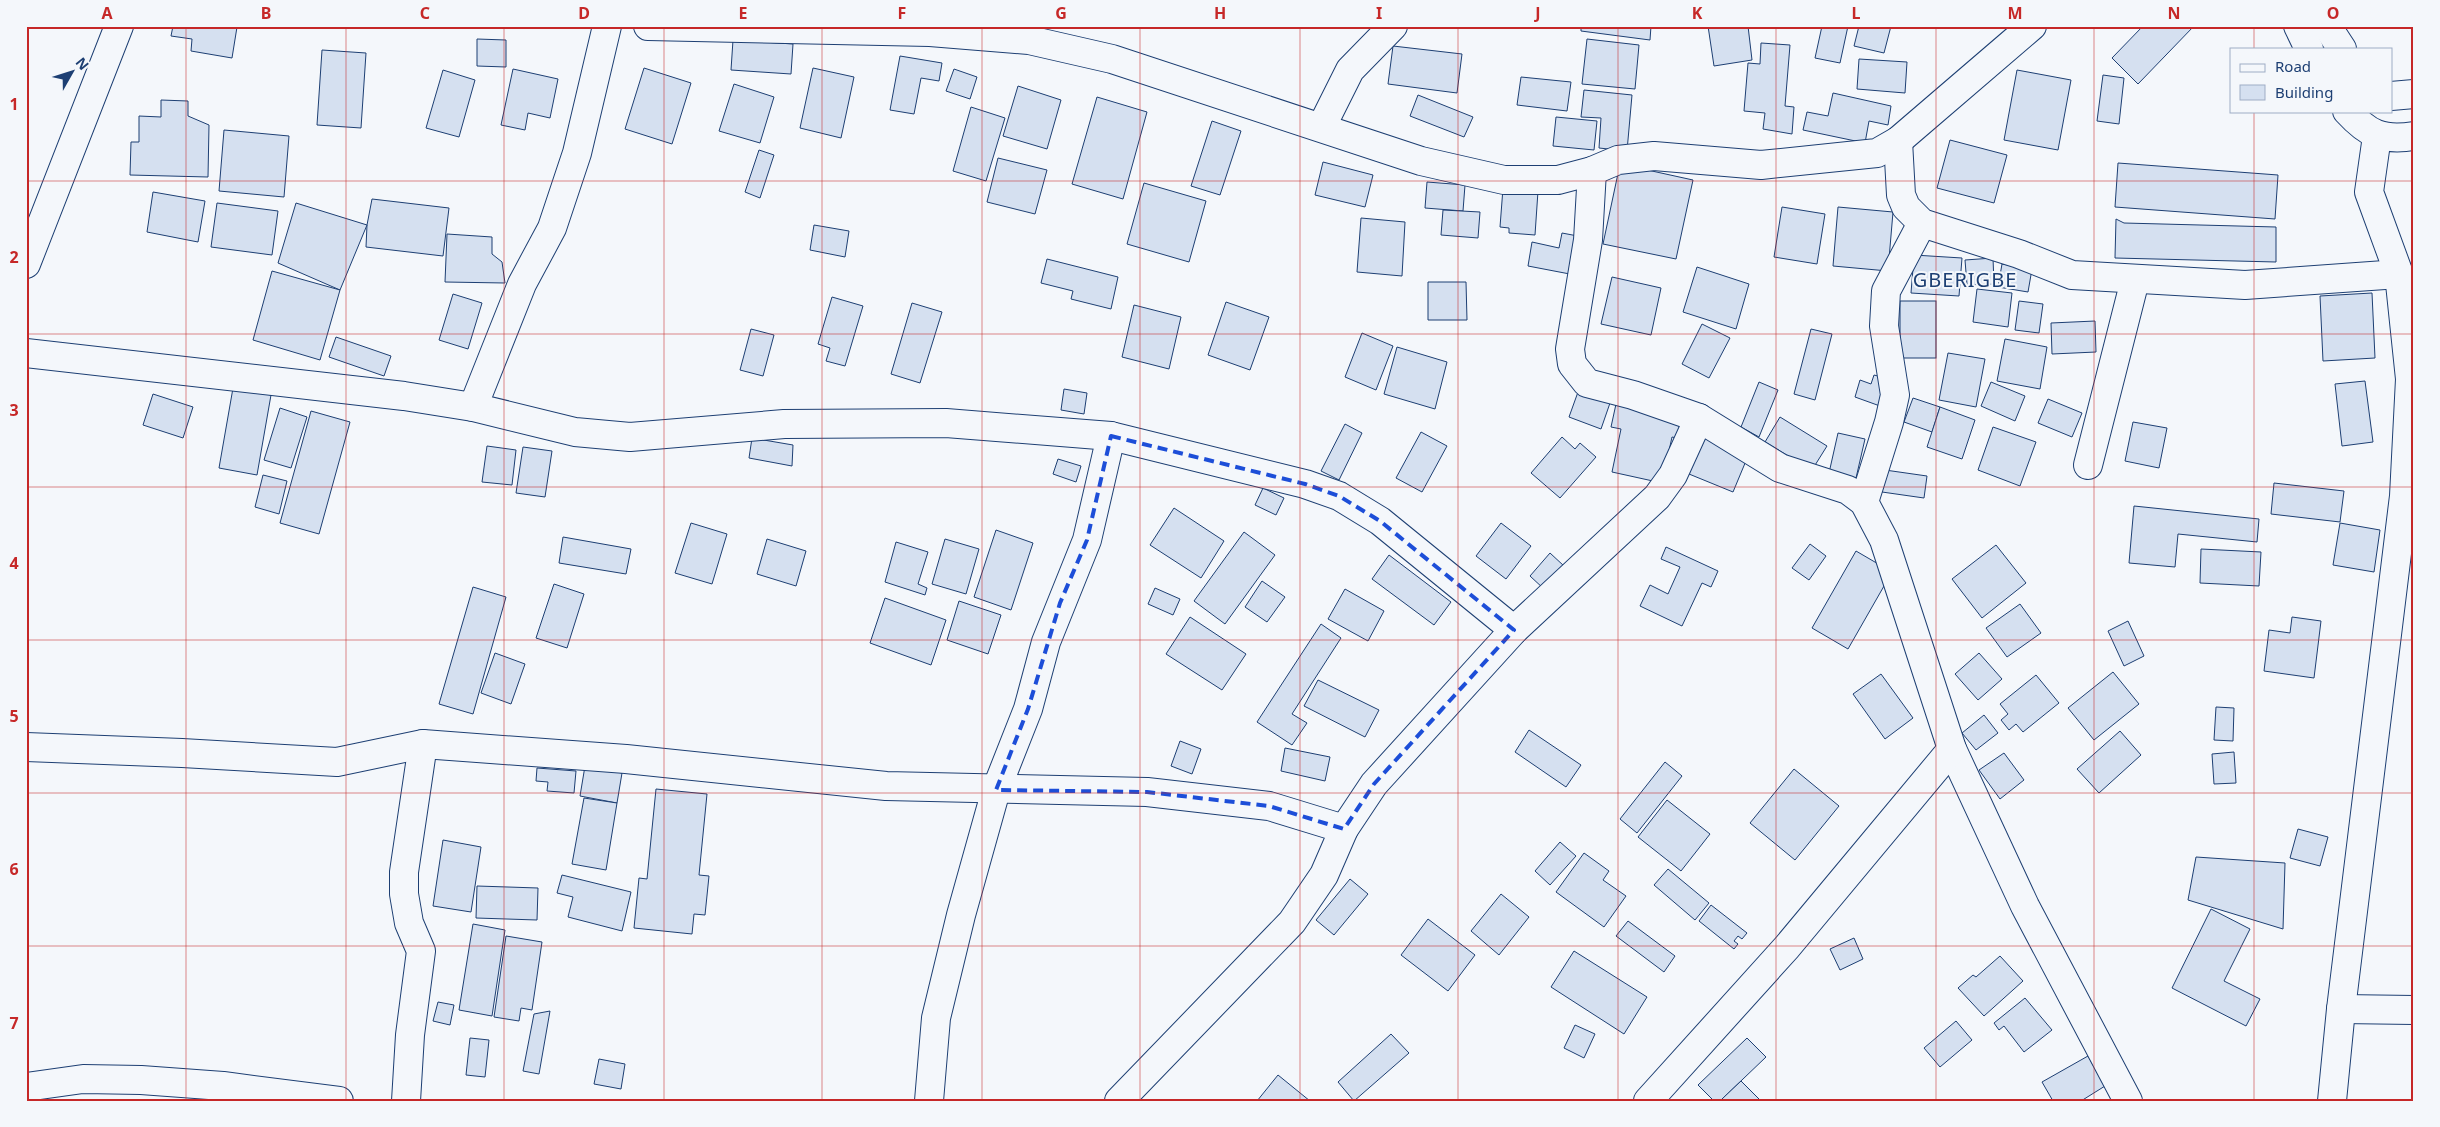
<svg xmlns="http://www.w3.org/2000/svg" width="2440" height="1127" font-family="'Noto Sans',sans-serif">
  <rect width="100%" height="100%" fill="#f4f7fb"/>
  <!-- building -->
  <g fill="#d5e0f0" stroke="#1d3f73">
    <path d="M173,26L237,27L232,58L191,51L192,39L171,36Z"/>
    <path d="M1581,26H1651L1650,40L1581,31Z"/>
    <path d="M1708,26H1748L1752,60L1714,66Z"/>
    <path d="M1822,26H1848L1840,63L1815,58Z"/>
    <path d="M1859,26H1891L1884,53L1854,46Z"/>
    <path d="M2143,26H2194L2138,84L2112,58Z"/>
    <path d="M477,39L506,40V67L477,66Z"/>
    <path d="M1587,39L1639,45L1635,89L1582,84Z"/>
    <path d="M733,40L793,44L791,74L731,70Z"/>
    <path d="M1761,43L1790,45L1785,106L1794,107L1792,134L1763,129L1765,113L1744,111L1748,63L1760,64Z"/>
    <path d="M1393,46L1462,54L1457,93L1388,84Z"/>
    <path d="M322,50L366,53L361,128L317,125Z"/>
    <path d="M900,56L942,63L939,81L921,78L914,114L890,110Z"/>
    <path d="M1859,59L1907,62L1905,93L1857,89Z"/>
    <path d="M644,68L691,83L672,144L625,129Z"/>
    <path d="M813,68L854,77L841,138L800,128Z"/>
    <path d="M513,69L558,79L550,118L528,113L525,130L501,125Z"/>
    <path d="M954,69L977,77L970,99L946,91Z"/>
    <path d="M443,70L475,80L459,137L426,128Z"/>
    <path d="M2017,70L2071,80L2058,150L2004,140Z"/>
    <path d="M2103,75L2124,78L2119,124L2097,121Z"/>
    <path d="M1521,77L1571,82L1567,111L1517,105Z"/>
    <path d="M734,84L774,97L760,143L719,131Z"/>
    <path d="M1018,86L1061,100L1047,149L1003,136Z"/>
    <path d="M1584,90L1632,95L1627,151L1599,148L1601,118L1581,117Z"/>
    <path d="M1833,93L1891,106L1888,125L1869,121L1865,143L1803,130L1807,112L1828,116Z"/>
    <path d="M1418,95L1473,117L1464,137L1410,116Z"/>
    <path d="M1097,97L1147,112L1123,199L1072,184Z"/>
    <path d="M161,100L188,101V116L209,125L208,177L130,175L131,142H139V116L161,117Z"/>
    <path d="M971,107L1005,118L986,181L953,171Z"/>
    <path d="M1556,117L1597,121L1594,150L1553,146Z"/>
    <path d="M1212,121L1241,131L1220,195L1191,186Z"/>
    <path d="M224,130L289,136L284,197L219,191Z"/>
    <path d="M1950,140L2007,155L1994,203L1937,188Z"/>
    <path d="M759,150L774,155L760,198L745,192Z"/>
    <path d="M998,158L1047,170L1035,214L987,202Z"/>
    <path d="M1323,162L1373,175L1365,207L1315,195Z"/>
    <path d="M2118,163L2278,175L2275,219L2115,207Z"/>
    <path d="M1620,164L1693,180L1676,259L1603,244Z"/>
    <path d="M1427,182L1465,185L1463,211L1425,208Z"/>
    <path d="M1144,183L1206,201L1189,262L1127,244Z"/>
    <path d="M1503,188L1538,191L1535,235L1509,233V228L1500,227Z"/>
    <path d="M153,192L205,201L198,242L147,232Z"/>
    <path d="M372,199L449,208L443,256L366,247L367,225Z"/>
    <path d="M217,203L278,211L272,255L211,247Z"/>
    <path d="M296,203L367,225L340,290L278,263Z"/>
    <path d="M1782,207L1825,214L1817,264L1774,257Z"/>
    <path d="M1838,207L1893,212L1888,271L1833,266Z"/>
    <path d="M1443,210L1480,212L1478,238L1441,235Z"/>
    <path d="M1361,218L1405,222L1402,276L1357,272Z"/>
    <path d="M2116,219L2124,223L2276,227V262L2115,258Z"/>
    <path d="M814,225L849,231L845,257L810,250Z"/>
    <path d="M1562,233L1583,237L1575,275L1528,266L1532,242L1559,248Z"/>
    <path d="M447,234L492,237V254L502,262L505,283L445,282Z"/>
    <path d="M1914,255L1962,258L1959,296L1911,293Z"/>
    <path d="M1993,258L1994,284L1967,285L1965,260Z"/>
    <path d="M1047,259L1118,277L1111,309L1071,299L1073,291L1041,283Z"/>
    <path d="M2002,264L2032,269L2028,292L1998,287Z"/>
    <path d="M1697,267L1749,284L1736,329L1683,312Z"/>
    <path d="M272,271L340,290L320,360L253,340Z"/>
    <path d="M1612,277L1661,288L1651,335L1601,324Z"/>
    <path d="M1428,282H1466L1467,320H1428Z"/>
    <path d="M1977,289L2012,293L2008,327L1973,322Z"/>
    <path d="M2372,293L2375,358L2323,361L2320,296Z"/>
    <path d="M453,294L482,303L468,349L439,340Z"/>
    <path d="M832,297L863,306L845,366L826,361L830,348L818,344Z"/>
    <rect x="1900" y="301" width="36" height="57"/>
    <path d="M2019,301L2043,304L2039,333L2015,330Z"/>
    <path d="M1226,302L1269,317L1250,370L1208,355Z"/>
    <path d="M912,303L942,312L920,383L891,374Z"/>
    <path d="M1134,305L1181,317L1169,369L1122,357Z"/>
    <path d="M2095,321L2096,352L2052,354L2051,323Z"/>
    <path d="M1702,324L1730,338L1709,378L1682,364Z"/>
    <path d="M751,329L774,335L763,376L740,370Z"/>
    <path d="M1811,329L1832,334L1815,400L1794,394Z"/>
    <path d="M1362,333L1393,346L1376,390L1345,377Z"/>
    <path d="M336,337L391,356L384,376L329,357Z"/>
    <path d="M2005,339L2047,347L2040,389L1997,381Z"/>
    <path d="M1397,347L1447,362L1435,409L1384,394Z"/>
    <path d="M1948,353L1985,359L1976,407L1939,400Z"/>
    <path d="M1874,375L1889,379L1880,406L1855,397L1860,380L1871,384Z"/>
    <path d="M2365,381L2373,442L2342,446L2335,384Z"/>
    <path d="M1759,382L1778,390L1759,437L1741,427Z"/>
    <path d="M1991,382L2025,396L2015,421L1981,406Z"/>
    <path d="M233,388L271,395L257,475L219,468Z"/>
    <path d="M1064,389L1087,393L1084,414L1061,410Z"/>
    <path d="M1578,392L1610,403L1601,429L1569,417Z"/>
    <path d="M153,394L193,407L183,438L143,425Z"/>
    <path d="M1913,398L1940,407L1932,432L1904,422Z"/>
    <path d="M2048,399L2082,413L2072,437L2038,423Z"/>
    <path d="M1616,404L1685,420L1681,439L1672,437L1662,483L1612,472L1621,429L1611,427Z"/>
    <path d="M1940,407L1975,420L1962,459L1927,447Z"/>
    <path d="M280,408L307,417L291,468L264,460Z"/>
    <path d="M311,411L350,422L319,534L280,523Z"/>
    <path d="M1780,417L1827,446L1812,470L1765,442Z"/>
    <path d="M2133,422L2167,428L2159,468L2125,461Z"/>
    <path d="M1345,424L1362,433L1339,480L1321,471Z"/>
    <path d="M1993,427L2036,442L2020,486L1978,470Z"/>
    <path d="M1421,432L1447,446L1422,492L1396,478Z"/>
    <path d="M1838,433L1865,439L1856,478L1829,473Z"/>
    <path d="M1562,437L1575,449L1580,443L1596,457L1560,498L1531,473Z"/>
    <path d="M752,438L793,445L792,466L749,458Z"/>
    <path d="M1704,438L1748,456L1733,492L1689,474Z"/>
    <path d="M487,446L516,450L512,485L482,482Z"/>
    <path d="M523,447L552,451L545,497L516,493Z"/>
    <path d="M1058,459L1081,466L1076,482L1053,474Z"/>
    <path d="M1885,470L1927,476L1924,498L1882,492Z"/>
    <path d="M263,475L287,481L279,514L255,507Z"/>
    <path d="M2274,483L2344,491L2340,522L2271,514Z"/>
    <path d="M1263,488L1284,498L1276,515L1255,505Z"/>
    <path d="M2134,506L2259,519L2257,542L2178,534L2175,567L2129,563Z"/>
    <path d="M1174,508L1224,541L1201,578L1150,545Z"/>
    <path d="M691,523L727,534L712,584L675,573Z"/>
    <path d="M1501,523L1531,546L1506,579L1476,556Z"/>
    <path d="M2340,523L2380,530L2374,572L2333,565Z"/>
    <path d="M996,530L1033,543L1011,610L974,597Z"/>
    <path d="M1244,532L1275,555L1225,624L1194,601Z"/>
    <path d="M563,537L631,549L626,574L559,563Z"/>
    <path d="M767,539L806,551L796,586L757,574Z"/>
    <path d="M945,539L979,549L966,594L932,584Z"/>
    <path d="M896,542L928,552L918,584L927,588L925,595L885,582Z"/>
    <path d="M1810,544L1826,556L1809,580L1792,568Z"/>
    <path d="M1996,545L2026,583L1982,618L1952,579Z"/>
    <path d="M1666,547L1718,571L1711,587L1702,583L1682,626L1640,606L1650,585L1668,594L1680,567L1661,559Z"/>
    <path d="M2201,549L2261,552L2259,586L2200,583Z"/>
    <path d="M1856,551L1892,572L1848,649L1812,628Z"/>
    <path d="M1550,553L1564,566L1544,589L1530,576Z"/>
    <path d="M1389,555L1451,602L1434,625L1372,579Z"/>
    <path d="M1262,581L1285,597L1267,622L1245,607Z"/>
    <path d="M554,584L584,594L567,648L536,638Z"/>
    <path d="M473,587L506,597L473,714L439,704Z"/>
    <path d="M1155,588L1180,599L1173,615L1148,604Z"/>
    <path d="M1345,589L1384,611L1368,641L1328,619Z"/>
    <path d="M885,598L946,620L931,665L870,643Z"/>
    <path d="M959,601L1001,615L988,654L947,640Z"/>
    <path d="M2020,604L2041,633L2007,657L1986,628Z"/>
    <path d="M1190,617L1246,654L1222,690L1166,654Z"/>
    <path d="M2292,617L2321,621L2314,678L2264,671L2269,630L2290,633Z"/>
    <path d="M2128,621L2144,656L2124,666L2108,631Z"/>
    <path d="M1321,624L1341,638L1292,714L1307,723L1292,745L1257,722Z"/>
    <path d="M495,653L525,664L511,704L481,693Z"/>
    <path d="M1979,653L2002,679L1978,700L1955,674Z"/>
    <path d="M2113,672L2139,704L2094,740L2068,708Z"/>
    <path d="M1881,674L1913,718L1885,739L1853,694Z"/>
    <path d="M2036,675L2059,703L2023,732L2016,724L2009,730L2001,720L2008,714L2000,704Z"/>
    <path d="M1318,680L1379,710L1365,737L1304,706Z"/>
    <path d="M2216,707L2234,708L2233,741L2214,740Z"/>
    <path d="M1984,715L1998,733L1976,750L1962,733Z"/>
    <path d="M1529,730L1581,765L1566,787L1515,752Z"/>
    <path d="M2120,731L2141,755L2099,793L2077,769Z"/>
    <path d="M1180,741L1201,749L1192,774L1171,766Z"/>
    <path d="M1285,748L1330,757L1325,781L1281,771Z"/>
    <path d="M2234,752L2236,783L2214,784L2212,754Z"/>
    <path d="M2004,753L2024,780L2000,799L1979,770Z"/>
    <path d="M1665,762L1682,776L1637,833L1620,819Z"/>
    <path d="M585,766L622,773L617,803L580,796Z"/>
    <path d="M537,768L576,771L574,793L547,791L548,782L536,781Z"/>
    <path d="M1794,769L1839,806L1795,860L1750,823Z"/>
    <path d="M656,789L707,794L699,875L709,876L705,915L694,914L692,934L634,928L639,878L647,879Z"/>
    <path d="M584,798L617,803L606,870L572,864Z"/>
    <path d="M1667,800L1710,834L1681,871L1638,837Z"/>
    <path d="M2298,829L2328,837L2320,866L2290,858Z"/>
    <path d="M443,840L481,847L471,912L433,906Z"/>
    <path d="M1560,842L1576,856L1550,885L1535,871Z"/>
    <path d="M1584,853L1609,871L1603,880L1626,896L1604,927L1556,892Z"/>
    <path d="M2196,857L2285,863L2283,929L2188,900Z"/>
    <path d="M1668,869L1709,903L1695,920L1654,885Z"/>
    <path d="M562,875L631,892L622,931L568,917L573,897L557,893Z"/>
    <path d="M1350,879L1368,894L1334,935L1316,920Z"/>
    <path d="M477,886L538,888L537,920L476,918Z"/>
    <path d="M1501,894L1529,917L1499,955L1471,931Z"/>
    <path d="M1711,905L1747,933L1742,939L1738,936L1734,941L1738,944L1734,949L1699,921Z"/>
    <path d="M2211,909L2250,929L2224,981L2260,999L2246,1026L2172,988Z"/>
    <path d="M1428,919L1475,955L1448,991L1401,955Z"/>
    <path d="M1628,921L1675,956L1664,972L1616,936Z"/>
    <path d="M473,924L505,930L492,1016L459,1010Z"/>
    <path d="M506,936L542,942L532,1010L521,1008L519,1021L494,1017Z"/>
    <path d="M1854,938L1863,959L1840,970L1830,949Z"/>
    <path d="M1574,951L1647,997L1624,1034L1551,987Z"/>
    <path d="M2000,956L2023,981L1984,1016L1958,988L1973,975L1976,977Z"/>
    <path d="M2025,998L2052,1030L2024,1052L2004,1026L1999,1030L1994,1023Z"/>
    <path d="M438,1002L454,1005L450,1025L433,1021Z"/>
    <path d="M550,1011L539,1074L523,1071L534,1014Z"/>
    <path d="M1956,1021L1972,1040L1940,1067L1924,1048Z"/>
    <path d="M1575,1025L1595,1034L1584,1058L1564,1048Z"/>
    <path d="M1391,1034L1409,1053L1354,1101L1338,1082Z"/>
    <path d="M470,1038L489,1040L485,1077L466,1075Z"/>
    <path d="M1747,1038L1766,1057L1720,1101H1714L1698,1085Z"/>
    <path d="M2088,1056L2105,1086L2081,1101H2053L2042,1082Z"/>
    <path d="M599,1059L625,1064L621,1089L594,1084Z"/>
    <path d="M1278,1075L1310,1101H1257Z"/>
    <path d="M1741,1081L1761,1101H1724L1722,1099Z"/>
  </g>
  <g fill="none" stroke-linecap="round" stroke-linejoin="round">
    <!-- minor casing -->
    <g stroke="#1d3f73" stroke-width="30">
      <g id="minor">
        <path d="M648,26L930,32L1029,40L1112,59L1421,161L1504,180H1558L1592,171L1618,160L1654,156L1761,165L1877,153L1898,141L2032,26"/>
        <path d="M1322,126L1350,70L1393,26"/>
        <path d="M1898,141L1901,195L1906,207L1922,223L2019,254L2072,275L2245,285L2399,274"/>
        <path d="M1592,171L1588,240L1570,349L1572,364L1587,383L1633,395L1699,418L1780,468L1848,490L1864,502L1884,540L1952,749L2025,906L2128,1101"/>
        <path d="M26,264L119,26"/>
        <path d="M26,353L404,396L473,407L575,432L630,437L784,424L946,423L1111,436L1305,484L1339,496L1380,521L1514,630"/>
        <path d="M473,407L522,284L552,228L577,153L607,26"/>
        <path d="M2088,465L2135,280"/>
        <path d="M1864,502L1889,422L1895,395L1884,326L1886,291L1922,223"/>
        <path d="M26,747L182,753L337,762L423,744L626,759L886,786L1147,792L1269,806L1344,829"/>
        <path d="M2341,1009L2414,1010"/>
        <path d="M26,1087L83,1079L141,1080L223,1086L339,1101"/>
        <path d="M406,1101L410,1035L421,951L409,923L404,894V872L423,744"/>
        <path d="M929,1101L936,1018L961,915L996,790L1028,709L1046,642L1087,540L1111,436"/>
        <path d="M1119,1101L1292,922L1324,875L1344,829L1374,784L1514,630L1657,497L1673,475L1699,418"/>
        <path d="M1648,1101L1787,947L1952,749"/>
        <path d="M2332,1101L2341,1009L2404,496L2410,379L2399,274L2369,192L2377,136"/>
      </g>
    </g>
    <!-- major casing -->
    <g stroke="#1d3f73" stroke-width="30">
      <g id="major">
        <path d="M2298,26L2309,49"/>
        <path d="M2327,26L2342,49"/>
        <path d="M2391,96L2414,94"/>
        <path d="M2347,111C2368,134 2382,141 2414,136"/>
      </g>
    </g>
    <!-- minor -->
    <use href="#minor" stroke="#f4f7fb" stroke-width="28"/>
    <!-- major -->
    <use href="#major" stroke="#f4f7fb" stroke-width="28"/>
  </g>
  <!-- marked area -->
  <path fill="none" stroke="#1d4ed8" stroke-width="4" stroke-dasharray="10 6" stroke-linejoin="round" d="M1111,436L1305,484L1339,496L1380,521L1514,630L1374,784L1344,829L1269,806L1147,792L996,790L1028,709L1060,603L1087,540Z"/>
  <!-- grid -->
  <path fill="none" stroke="#c62828" stroke-width="1" stroke-opacity="0.55" d="M186,26V1101M346,26V1101M504,26V1101M664,26V1101M822,26V1101M982,26V1101M1140,26V1101M1300,26V1101M1458,26V1101M1618,26V1101M1776,26V1101M1936,26V1101M2094,26V1101M2254,26V49M2254,111V1101M26,181H2414M26,334H2414M26,487H2414M26,640H2414M26,793H2414M26,946H2414"/>
  <g text-anchor="middle" stroke-width="4" stroke-linejoin="round" paint-order="stroke">
    <!-- quarter labels -->
    <g font-size="20" letter-spacing="1" fill="#1d3f73" stroke="#f4f7fb">
      <text x="1965" y="287">GBERIGBE</text>
    </g>
  </g>
  <!-- border -->
  <rect width="2440" height="1127" fill="none" stroke="#f4f7fb" stroke-width="55"/>
  <!-- legend -->
  <rect x="2230" y="48" width="162" height="65" fill="#f4f7fb" stroke="#9eadc5"/>
  <rect x="2240" y="64" width="25" height="8" fill="#f4f7fb" stroke="#9eadc5"/>
  <text x="2275" y="72" font-size="15" fill="#1d3f73">Road</text>
  <rect x="2240" y="85" width="25" height="15" fill="#d5e0f0" stroke="#9eadc5"/>
  <text x="2275" y="98" font-size="15" fill="#1d3f73">Building</text>
  <!-- north arrow -->
  <g transform="translate(72 72) rotate(51)" stroke="#f4f7fb" stroke-width="4" paint-order="stroke">
  <path d="M0-4L9 19L0 12L-9 19Z" fill="#1d3f73"/>
  <text y="-8" font-size="14" font-weight="bold" text-anchor="middle" fill="#1d3f73">N</text>
  </g>
  <rect x="28" y="28" width="2384" height="1072" fill="none" stroke="#c62828" stroke-width="2"/>
  <g font-size="16" text-anchor="middle" font-weight="bold" fill="#c62828">
    <text x="107" y="19">A</text>
    <text x="266" y="19">B</text>
    <text x="425" y="19">C</text>
    <text x="584" y="19">D</text>
    <text x="743" y="19">E</text>
    <text x="902" y="19">F</text>
    <text x="1061" y="19">G</text>
    <text x="1220" y="19">H</text>
    <text x="1379" y="19">I</text>
    <text x="1538" y="19">J</text>
    <text x="1697" y="19">K</text>
    <text x="1856" y="19">L</text>
    <text x="2015" y="19">M</text>
    <text x="2174" y="19">N</text>
    <text x="2333" y="19">O</text>
    <text x="14" y="110">1</text>
    <text x="14" y="263">2</text>
    <text x="14" y="416">3</text>
    <text x="14" y="569">4</text>
    <text x="14" y="722">5</text>
    <text x="14" y="875">6</text>
    <text x="14" y="1029">7</text>
  </g>
</svg>
